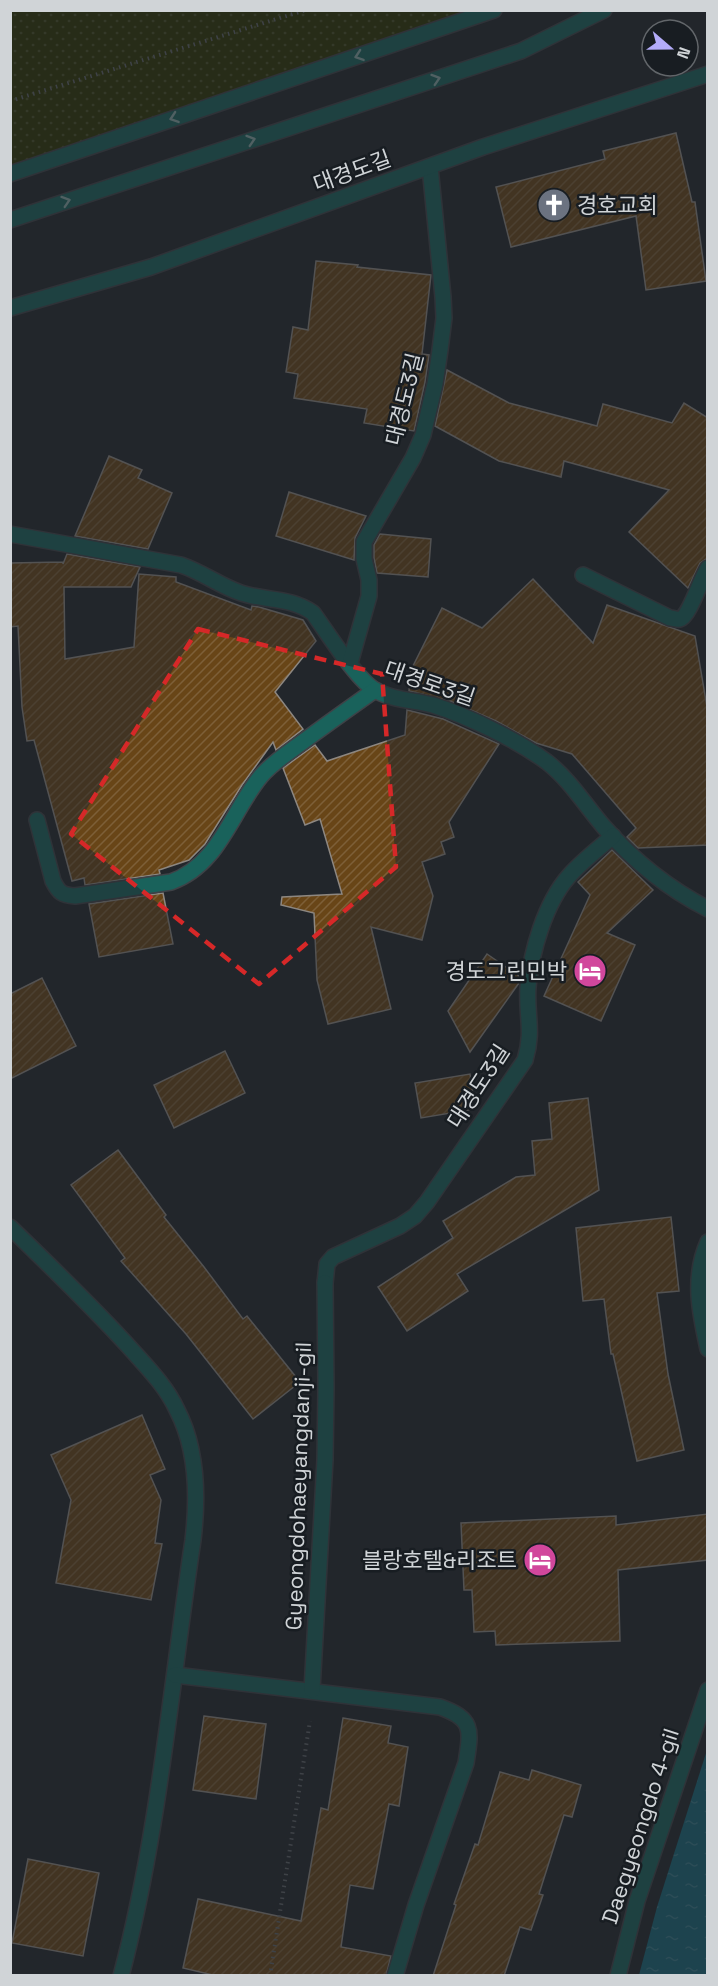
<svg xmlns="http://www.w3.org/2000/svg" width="718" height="1986" font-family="'Space Grotesk','Noto Sans KR',sans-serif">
  <defs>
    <pattern id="grass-dots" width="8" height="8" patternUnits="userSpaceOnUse" patternTransform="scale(1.5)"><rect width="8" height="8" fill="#2e3402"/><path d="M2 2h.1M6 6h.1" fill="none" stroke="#4b5026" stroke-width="1.8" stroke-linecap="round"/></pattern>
    <pattern id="water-ripples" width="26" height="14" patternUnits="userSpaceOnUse" patternTransform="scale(1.5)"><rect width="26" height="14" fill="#176678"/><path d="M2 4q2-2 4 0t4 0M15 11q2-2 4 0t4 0" fill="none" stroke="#387b8a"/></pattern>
    <pattern id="building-hatch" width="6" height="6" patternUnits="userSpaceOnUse" patternTransform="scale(1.5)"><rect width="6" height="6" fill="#684517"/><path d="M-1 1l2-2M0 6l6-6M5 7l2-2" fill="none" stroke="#7d5f38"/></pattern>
  </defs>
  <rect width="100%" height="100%" fill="#22262b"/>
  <!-- grass -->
  <path fill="url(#grass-dots)" d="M10,11H494L11,174Z"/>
  <!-- water -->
  <path fill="url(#water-ripples)" d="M707,1750V1975H639L657,1907Z"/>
  <!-- building -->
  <g fill="url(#building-hatch)" stroke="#8d8781" stroke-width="1.5">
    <path d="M676,133L692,202H695L706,281L646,290L636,216L511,247L496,187L605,159L603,151Z"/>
    <path d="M316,261L358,265L357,267L431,275L422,354L429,355L425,382L414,431L364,423L367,409L294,398L298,374L286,372L293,327L308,330Z"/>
    <path d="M447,370L509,403L597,426L603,404L672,423L684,403L708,418V558L700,563L688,588L629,532L669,490L564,461L561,477L499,461L435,426Z"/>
    <path d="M109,456L142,470L138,478L172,493L148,549L75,536Z"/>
    <path d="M289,492L366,516L355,538L354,560L276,536Z"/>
    <path d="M380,534L431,539L428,577L377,573L374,558V545Z"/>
    <path d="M67,554L140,567L131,587H64L65,659L134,647L139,574L176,577V582L251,610L252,606L259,607L303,620L316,641L275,692L303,729L276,750L273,742L242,785L205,844L189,860L159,870L160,874L85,885L84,878L72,881L34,740L27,741L22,707L18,626L10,627V563L63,562V564Z"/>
    <path d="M533,579L593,643L607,605L695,636L708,713V845L638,848L627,837L636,828L572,754L536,743L496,721L450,701L409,691L411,670L442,608L482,628Z"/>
    <path d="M407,710L443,719L499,744L449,822L454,837L441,842L445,854L422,862L433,896L422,940L371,927L391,1009L328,1024L317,980L314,913L281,905L282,897L342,894L320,819L305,825L283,768L315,745L327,761L405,735Z"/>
    <path d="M612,850L653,890L607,933L635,945L601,1021L544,996L590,895L578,882Z"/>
    <path d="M163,893L173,944L99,957L89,904Z"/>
    <path d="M487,954L519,976V983L470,1052L448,1011Z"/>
    <path d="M42,978L76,1046L10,1079V994Z"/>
    <path d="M225,1051L245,1093L174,1128L154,1085Z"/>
    <path d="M470,1074L475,1109L421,1118L415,1083Z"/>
    <path d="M588,1098L599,1190L457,1274L468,1291L407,1331L378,1287L453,1238L443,1221L516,1177L535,1175L532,1141L552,1139L549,1103Z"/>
    <path d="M118,1150L166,1215L164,1217L204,1267L243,1319L247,1316L300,1382L253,1419L186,1334L121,1261L125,1258L71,1185Z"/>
    <path d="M671,1217L679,1291L657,1293L668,1374L684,1450L637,1461L613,1354H611L604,1299L583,1301L576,1228Z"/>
    <path d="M142,1415L165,1469L150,1475L161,1500L155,1543L162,1544L151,1600L56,1583L71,1500L51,1455Z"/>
    <path d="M708,1514V1560L618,1570L620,1641L496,1645L495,1631L474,1632L472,1590H464L461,1523L616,1516V1525Z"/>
    <path d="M204,1716L266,1724L256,1799L193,1790Z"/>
    <path d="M343,1718L391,1726L388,1743L408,1747L399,1806L389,1804L373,1889L350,1885L341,1947L391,1956L386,1976H217L183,1968L198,1899L301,1921L321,1808L328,1810Z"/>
    <path d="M532,1770L581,1785L572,1817L564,1815L539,1894L543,1895L531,1930L520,1927L504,1976H433L456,1905L454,1904L475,1844L478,1845L500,1772L529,1780Z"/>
    <path d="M28,1859L99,1873L83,1956L12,1943Z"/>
  </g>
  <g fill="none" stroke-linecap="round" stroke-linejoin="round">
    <!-- service casing -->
    <g stroke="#3e4247" stroke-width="18">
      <g id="service">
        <path d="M10,534L181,565C202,572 220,586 241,593C265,601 291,597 313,613C327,632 357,680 375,690C392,700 414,700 433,705C468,716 517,740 547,762C570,780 585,805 604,827C632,859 669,889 708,909"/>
        <path d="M583,575L670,618C674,618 677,620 680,619C689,617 701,578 708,568"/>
        <path d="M350,663L369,596V580L364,559V542L413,458L423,435L435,384L440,350L444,318L443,297L430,167"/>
        <path d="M37,820L53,881C59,893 62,895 75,896L171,882C219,865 231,812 261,776C273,762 289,752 304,741C327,724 351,707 375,690"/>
        <path d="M325,1283L327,1264L333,1257L400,1226L415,1216L427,1202L525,1060C534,1031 526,1015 528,987C531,952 545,903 569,876C582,861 598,849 613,836"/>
      </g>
    </g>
    <!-- minor casing -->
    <g stroke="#3e4247" stroke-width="18">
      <g id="minor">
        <path d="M10,174L494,10"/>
        <path d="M10,220L521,51L604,10"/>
        <path d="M10,308L151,267L483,147L708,74"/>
        <path d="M10,1227C51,1267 92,1306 130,1348C147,1367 166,1386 177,1410C197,1448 198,1498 193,1540C171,1685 159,1833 121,1976"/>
        <path d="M708,1242C692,1278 700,1313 708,1349"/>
        <path d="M175,1675L440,1707C474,1719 471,1730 466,1763L416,1905L395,1976"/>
        <path d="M312,1690L325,1460L326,1387L325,1283"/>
        <path d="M618,1976L637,1901L708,1690"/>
      </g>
    </g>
    <!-- path -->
    <g stroke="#616569" stroke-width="4" stroke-dasharray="1.5 4.5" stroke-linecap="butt">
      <path d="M10,101L306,10"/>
      <path d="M270,1976L310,1721"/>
    </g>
    <!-- service -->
    <use href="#service" stroke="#19625b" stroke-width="15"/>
    <!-- minor -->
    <use href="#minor" stroke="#19625b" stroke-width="15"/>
  </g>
  <!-- one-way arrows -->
  <defs><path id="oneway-chevron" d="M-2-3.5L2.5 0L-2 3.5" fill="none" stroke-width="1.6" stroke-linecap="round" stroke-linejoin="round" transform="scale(1.5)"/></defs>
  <g stroke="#87a6a5">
    <use href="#oneway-chevron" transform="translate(359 56) rotate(161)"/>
    <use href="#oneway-chevron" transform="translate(436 79) rotate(-18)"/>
    <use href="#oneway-chevron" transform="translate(174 118) rotate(161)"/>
    <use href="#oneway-chevron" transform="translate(251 140) rotate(-18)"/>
    <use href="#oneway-chevron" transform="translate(66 201) rotate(-18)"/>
  </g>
  <!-- marked area -->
  <path d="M0 0H718V1986H0ZM198,629L382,674L396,867L259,984L71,834Z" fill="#22262b" fill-opacity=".55" fill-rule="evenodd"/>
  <path fill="none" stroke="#d62828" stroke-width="4.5" stroke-dasharray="12 8" stroke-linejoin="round" d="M198,629L382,674L396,867L259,984L71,834Z"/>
  <!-- icons -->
  <defs>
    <g id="church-disc" transform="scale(1.725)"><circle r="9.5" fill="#6b7280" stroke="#181d22"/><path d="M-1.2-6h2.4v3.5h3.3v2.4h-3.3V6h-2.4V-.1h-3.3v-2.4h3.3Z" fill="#fff"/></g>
    <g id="hotel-disc" transform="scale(1.725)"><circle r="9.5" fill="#d1479c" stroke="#181d22"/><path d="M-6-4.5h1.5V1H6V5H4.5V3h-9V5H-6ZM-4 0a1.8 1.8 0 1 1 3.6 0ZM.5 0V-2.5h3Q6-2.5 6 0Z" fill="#fff"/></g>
  </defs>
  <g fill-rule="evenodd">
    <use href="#church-disc" x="554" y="205"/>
    <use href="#hotel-disc" x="590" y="971"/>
    <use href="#hotel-disc" x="540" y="1560"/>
  </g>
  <g text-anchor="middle" stroke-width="5" stroke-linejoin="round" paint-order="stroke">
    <!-- street labels -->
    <g font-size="22" fill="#d0d4d7" stroke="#181d22">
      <text transform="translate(352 171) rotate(-20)" y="8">대경도길</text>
      <text transform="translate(404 399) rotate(-76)" y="8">대경도3길</text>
      <text transform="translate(430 683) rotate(19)" y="8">대경로3길</text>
      <text transform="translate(478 1086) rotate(-57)" y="8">대경도3길</text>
      <text transform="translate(298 1486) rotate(-88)" y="8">Gyeongdohaeyangdanji-gil</text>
      <text transform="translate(640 1826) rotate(-72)" y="8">Daegyeongdo 4-gil</text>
    </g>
    <!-- poi labels -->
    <g font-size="22" fill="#d0d4d7" stroke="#181d22" text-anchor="end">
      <text x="577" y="213" text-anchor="start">경호교회</text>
      <text x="567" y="979">경도그린민박</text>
      <text x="517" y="1568">블랑호텔&amp;리조트</text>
    </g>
  </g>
  <!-- border -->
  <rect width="718" height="1986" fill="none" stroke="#d0d4d7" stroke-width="24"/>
  <!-- north arrow -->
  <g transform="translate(670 48) rotate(110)"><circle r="28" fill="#181d22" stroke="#62666a" stroke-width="1.5"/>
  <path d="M0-4.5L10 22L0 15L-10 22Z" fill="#b3acf9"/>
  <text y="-9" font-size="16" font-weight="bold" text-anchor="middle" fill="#d0d4d7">N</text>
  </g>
</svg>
